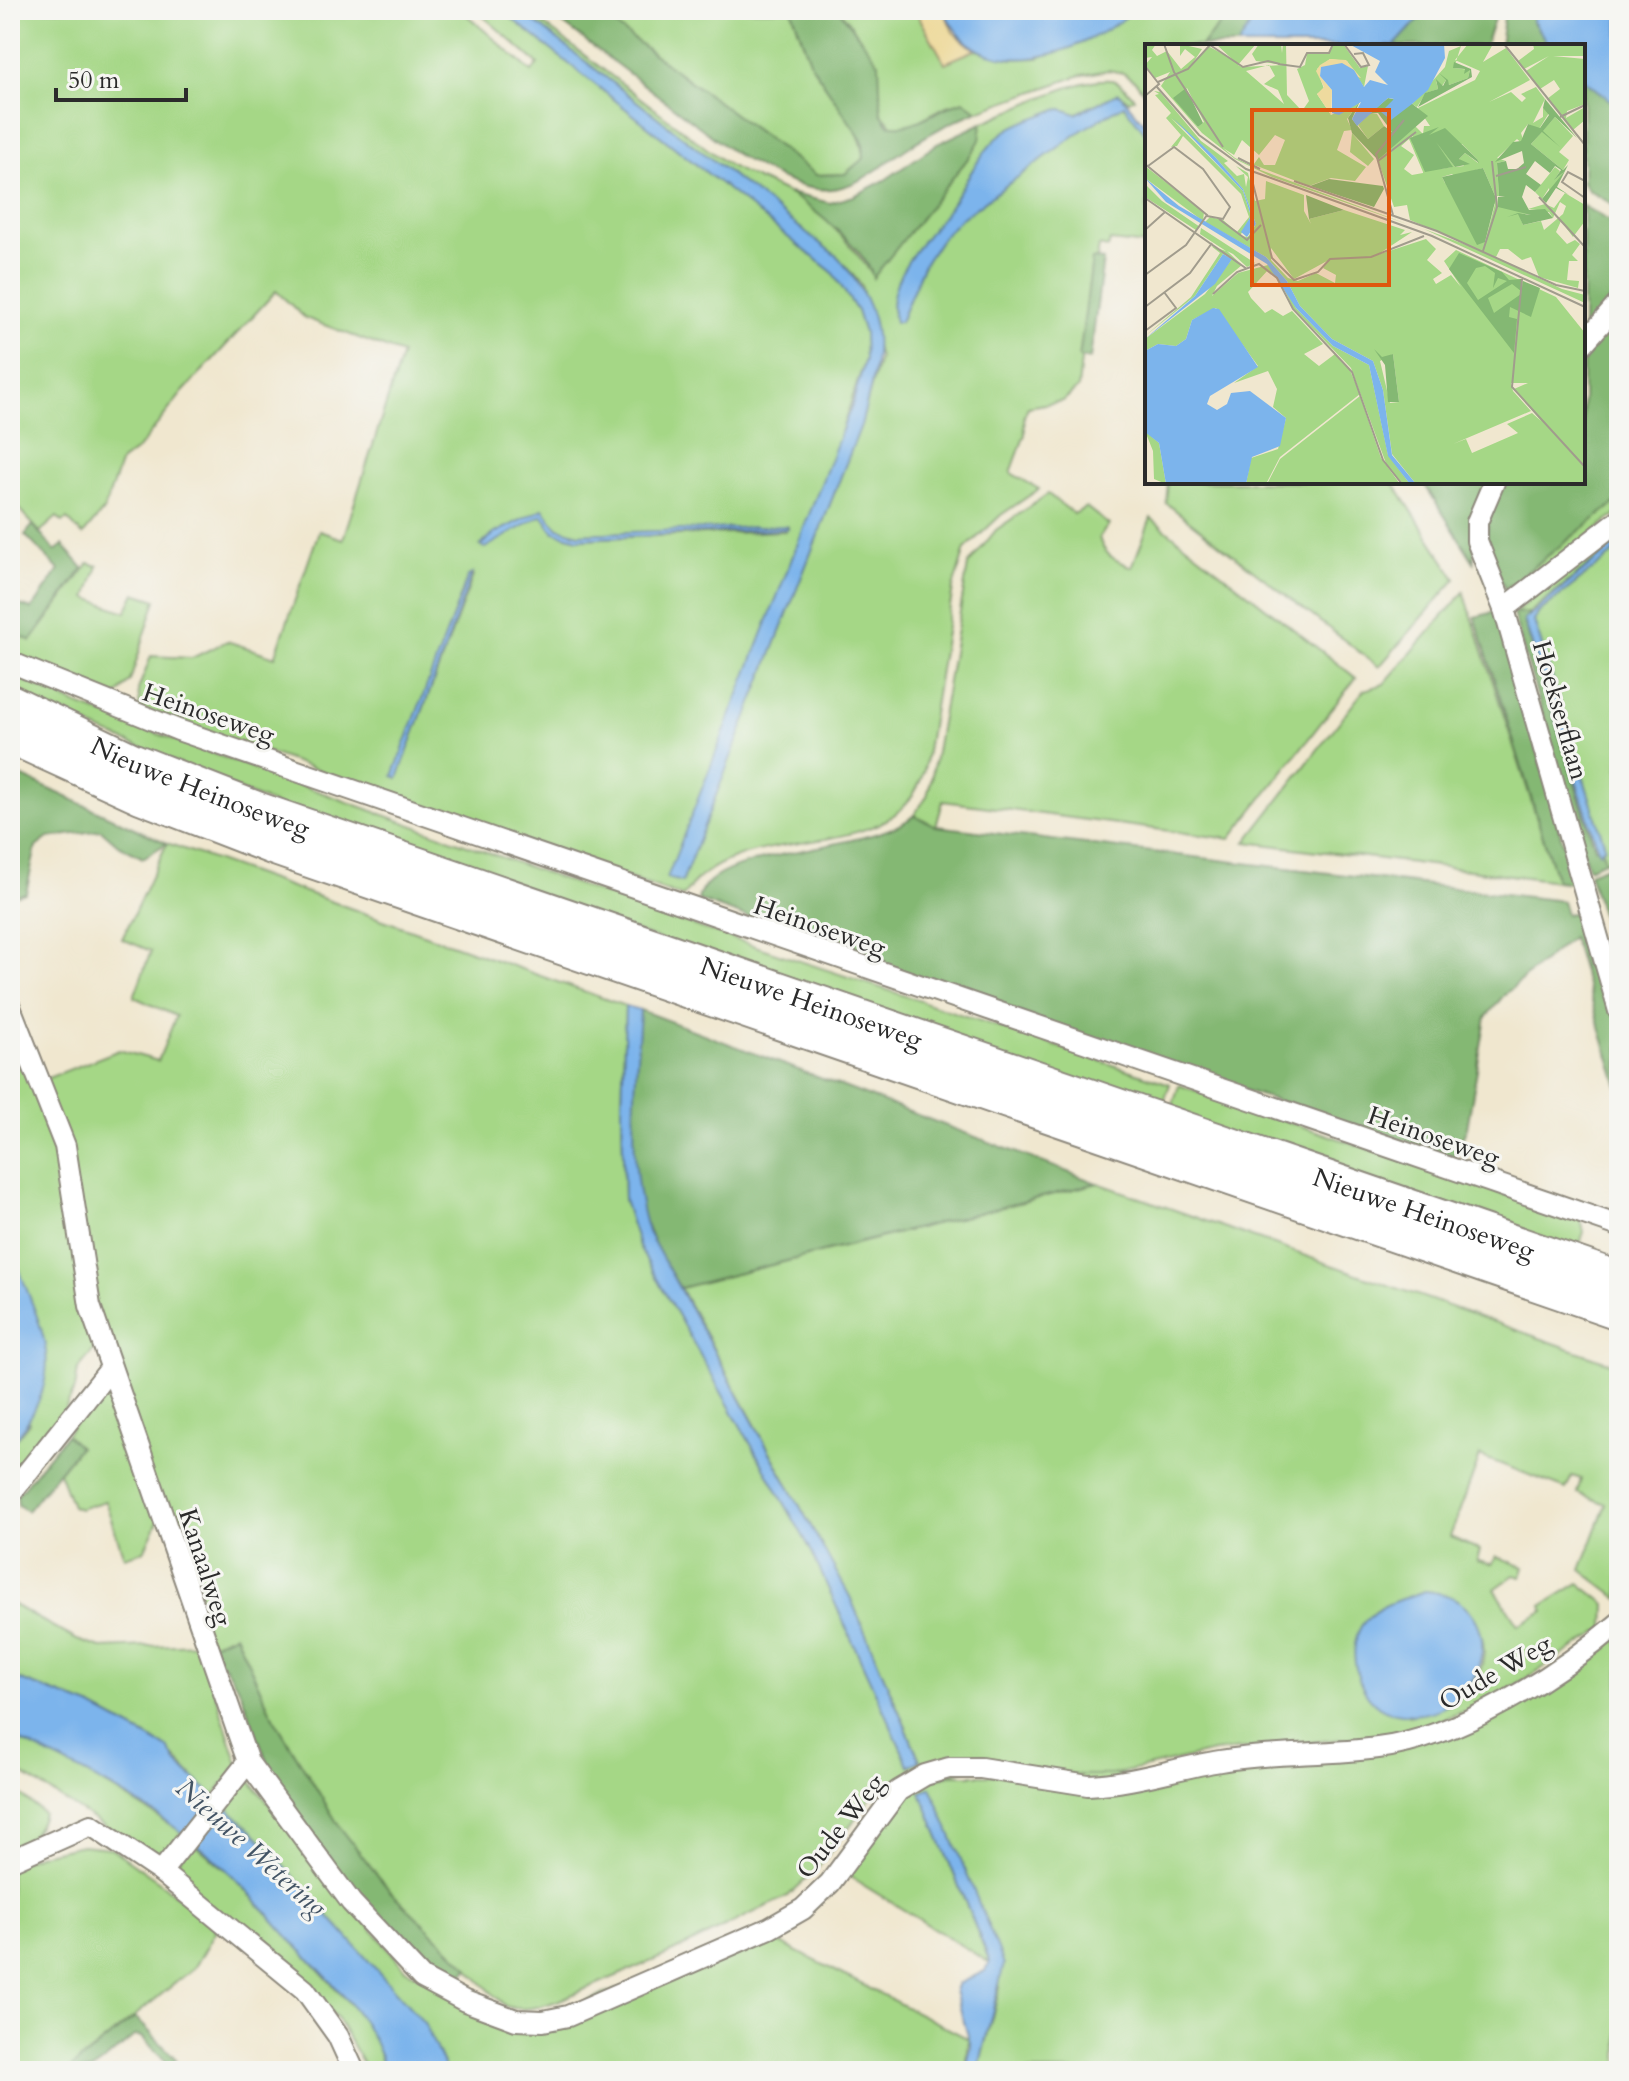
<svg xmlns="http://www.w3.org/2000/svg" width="1629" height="2081" font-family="Cardo,serif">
  <rect width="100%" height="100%" fill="#f6f6f2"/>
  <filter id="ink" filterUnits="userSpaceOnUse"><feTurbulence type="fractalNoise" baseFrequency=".0125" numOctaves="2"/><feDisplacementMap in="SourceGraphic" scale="16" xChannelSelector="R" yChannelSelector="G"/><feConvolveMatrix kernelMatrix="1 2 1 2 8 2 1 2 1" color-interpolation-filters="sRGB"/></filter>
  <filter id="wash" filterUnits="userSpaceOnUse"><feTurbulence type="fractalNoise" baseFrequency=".006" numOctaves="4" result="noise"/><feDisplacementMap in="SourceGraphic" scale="32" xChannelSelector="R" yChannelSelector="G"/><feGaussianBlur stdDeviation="1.8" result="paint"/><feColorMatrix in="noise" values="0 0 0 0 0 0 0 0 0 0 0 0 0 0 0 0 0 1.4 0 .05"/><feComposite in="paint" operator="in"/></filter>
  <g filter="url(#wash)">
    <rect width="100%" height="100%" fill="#f0e7cf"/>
    <!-- green -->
    <g fill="#a5d786" stroke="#688158" stroke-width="2" fill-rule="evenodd">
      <path d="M10,10H461L532,72L538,64L476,10H501L832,272L857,311L864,333L865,359L827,475L731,723L682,882L861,425L879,358L861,285L839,258L519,10H525L727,164C747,176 768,183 789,194C824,212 850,244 874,276L973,152L982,123C1009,112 1089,72 1115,81C1123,84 1129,92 1134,98L1129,101L1119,93L1075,114L1063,109L1055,110C1041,116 1022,121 1009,129C982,145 963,189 945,214C923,241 892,273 892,311L900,322L923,266L940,240L959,220L1082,130L1124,105L1147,135V245L1110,241L1108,248L1099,246L1097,259H1092L1078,388L1063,401L1028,407L1024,416L1025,434L1011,473L1039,489L1001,515L965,549L953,588L924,770C896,875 737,812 683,897L140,708L138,690L151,656L192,658L227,641L275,657L319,531L343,539L402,354L305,318L276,291L183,392L137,450L121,461L104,510L83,535L67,519L63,522L57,517L40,532L10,499ZM543,509L558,528L579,534L788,527L786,531L578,539L555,532L542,515L485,547L480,546L495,533ZM468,576H473L398,777L394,776Z"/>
      <path d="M565,10L600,14L617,10H792C798,28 803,47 812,64C827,96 862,122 864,158L845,174L816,175L600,14H571Z"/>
      <path d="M839,10H915L945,62L975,50L1013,59L1039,58L1108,29L1134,10H1232L1201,46H1147V97L1136,82L1123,73L1108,70L1078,76L978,111L950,104L909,126H893L881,113C882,70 866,42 839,10Z"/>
      <path d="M1168,482H1393L1456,579L1379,667L1166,503Z"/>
      <path d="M1048,494L1074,514L1086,507L1109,525L1099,537C1103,555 1116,561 1132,567L1151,518L1356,678L1230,839L943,801L936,826L914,815L927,796L931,781L968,565L996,530Z"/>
      <path d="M1619,500V512L1511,597L1505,589Z"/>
      <path d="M1619,526V541L1529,613L1513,614Z"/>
      <path d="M1614,553L1619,557V854L1605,861L1602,851L1605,846L1534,621L1539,612Z"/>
      <path d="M89,563L98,566L87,598L126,612L135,593L156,600L130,681L117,696L10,655V630L32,640Z"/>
      <path d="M1464,592L1557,881L1246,842L1364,690L1384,684Z"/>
      <path d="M10,674L78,705L662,915L1170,1084L1160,1114L282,808L10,692Z"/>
      <path d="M167,843L625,1006L622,1111L624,1200L640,1249L810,1548L909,1766L920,1760L850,1597L680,1288L1098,1183L1619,1366V1599L1581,1570L1606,1504L1577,1493L1581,1479L1572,1476L1566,1489L1480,1456L1450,1537L1480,1550L1477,1561L1492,1564L1496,1556L1524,1567L1521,1577L1514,1575L1495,1589L1518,1625L1544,1611L1542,1606L1579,1583L1606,1604L1605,1628L1488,1703L1404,1733L1214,1752L1112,1775L1088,1776L990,1762L895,1789L877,1790L817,1869L788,1896L671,1953L557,2001C540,2007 523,2012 505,2006L390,1891L339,1826L273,1717L235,1634L209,1645L100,1330L45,1079L119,1050L158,1061L176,1016L134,997L151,951L122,939ZM1425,1591C1472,1594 1503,1648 1470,1687C1454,1706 1431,1712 1408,1716L1356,1654C1364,1604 1382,1608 1425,1591Z"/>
      <path d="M10,1024L50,1115L97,1346L78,1369L75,1389L57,1426L10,1483V1446L29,1423L15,1259L10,1242Z"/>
      <path d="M1179,1085L1581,1220L1584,1232L1576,1254L1169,1117Z"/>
      <path d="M110,1387L159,1519L144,1551L124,1557L105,1501L79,1509L72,1506L59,1472L79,1447L66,1435L101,1390Z"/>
      <path d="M10,1603L77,1640L101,1648L199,1644L238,1764L213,1797L163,1745L90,1706L10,1676Z"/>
      <path d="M1619,1636V2071H978L1000,1987L930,1787L921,1793L990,1963L847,1875L904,1799L921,1782L951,1775H1180L1329,1757L1533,1695L1575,1670Z"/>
      <path d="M10,1736L80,1769L182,1832L166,1852L154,1858L10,1766Z"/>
      <path d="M247,1777L405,1969L520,2025L765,1935L969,2039L966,2071H446L424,2024L252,1830L223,1804Z"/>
      <path d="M10,1786L43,1813C38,1833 29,1839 10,1847Z"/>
      <path d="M192,1842L231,1874L353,2007L372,2032L385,2071H367L336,2017L178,1877L177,1863Z"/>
      <path d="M82,1845L111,1848L165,1886L216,1930L195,1967L67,2071H10V1866L40,1854Z"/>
    </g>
    <!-- forest -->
    <g fill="#84b873" stroke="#58724f" stroke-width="2">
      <path d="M545,10L600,14L816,175L845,174L864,158L863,142L811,64L792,10H839L879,63L881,113L888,124C915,131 938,107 964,101L978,111C955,120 933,131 912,145C886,161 864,185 832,189C800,193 760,169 734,153Z"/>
      <path d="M1232,10H1259L1238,46H1201Z"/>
      <path d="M1427,10H1497L1485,46H1394Z"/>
      <path d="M1505,10H1541L1532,21L1550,46H1500Z"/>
      <path d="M1583,79L1619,107V208L1588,190L1583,182Z"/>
      <path d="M982,123L980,140L973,152L873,278C867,249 813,209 789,193L830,203L854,196L885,180L937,144Z"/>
      <path d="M1583,206L1619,227V296L1583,337Z"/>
      <path d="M1092,259L1103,260L1090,359L1079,358Z"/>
      <path d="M1619,312V500L1505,589C1481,537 1482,535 1502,482H1583V359Z"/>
      <path d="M1423,482H1490L1474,526V562Z"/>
      <path d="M33,525L55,551L63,545L83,568L31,641L10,630V602L32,609L59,570L25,535Z"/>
      <path d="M1499,611L1574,883L1557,881L1475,617Z"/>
      <path d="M1529,613L1524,621L1595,848L1602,851L1605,861L1588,868L1513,614Z"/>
      <path d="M10,771L167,843L143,858L118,845L101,830L48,838L36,847L26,893L10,897Z"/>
      <path d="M914,815L936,826L1562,901L1566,914L1584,911L1619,1025V1089L1572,937L1504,995L1486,1017L1467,1128L1454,1156L1221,1083L698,900C706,847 875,853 914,815Z"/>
      <path d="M1607,866L1619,900V974L1589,873Z"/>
      <path d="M640,1010L1097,1183L680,1288C663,1260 646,1233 638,1200C627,1154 637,1060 640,1010Z"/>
      <path d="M66,1435L79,1447L27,1511L18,1505L17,1495Z"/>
      <path d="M235,1634L273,1717L339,1826L390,1891L469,1968L456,1984C383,1937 311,1841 270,1765C257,1742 251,1716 240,1691C232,1675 219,1660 209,1645Z"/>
      <path d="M135,2017L177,2060L169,2065L142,2037L134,2036L92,2071H67Z"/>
    </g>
    <!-- sand -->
    <path fill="#eeda9e" stroke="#8c8264" stroke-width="2" d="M915,10H944L953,32L975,50L945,63Z"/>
    <!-- water -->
    <g fill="#7cb4ec" stroke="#54708c" stroke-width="2">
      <path d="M501,10H519L839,258C890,322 880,351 861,425L682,882L667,878L853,402L865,359L864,333L857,311L832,272Z"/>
      <path d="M944,10H1134C1082,55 979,92 944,10Z"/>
      <path d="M1259,10H1427L1394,46H1238Z"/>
      <path d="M1541,10H1619V107L1583,79V46H1550L1532,20Z"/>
      <path d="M1119,93L1147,126V135L1124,105L1082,130L959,220L940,240L923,266L900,322H895C881,282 924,241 945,213C965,187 980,147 1009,129C1022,121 1041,116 1055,110L1063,109L1076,114Z"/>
      <path d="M543,509L558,528L579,534L786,526L788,529L578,539L554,532L542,515L485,548L480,546L495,533Z"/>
      <path d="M1619,541V549L1539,612L1534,621L1605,846L1599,852L1524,620Z"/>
      <path d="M472,574L398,778L393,776L468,576Z"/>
      <path d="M625,1006L640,1010C636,1083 626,1162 648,1232L850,1597L920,1761L909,1766L810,1548L640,1249L624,1200L622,1111Z"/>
      <path d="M10,1242C37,1331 77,1363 10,1446Z"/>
      <path d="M1425,1591C1522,1598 1485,1735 1391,1712C1357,1704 1343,1646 1365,1621C1379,1604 1405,1598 1425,1591Z"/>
      <path d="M10,1676L90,1706L168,1748L177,1763L252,1830L425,2024L446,2071H385C372,2018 331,1982 294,1943C273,1921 254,1896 232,1875C169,1813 89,1774 10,1736Z"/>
      <path d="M931,1787L1004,1964L978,2071H966L971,2046L955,1991L958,1984L985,1971L990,1962L921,1793Z"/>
    </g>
  </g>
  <g filter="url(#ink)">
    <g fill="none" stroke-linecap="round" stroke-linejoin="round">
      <!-- street casing -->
      <g stroke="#8e897d" stroke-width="24">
        <g id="street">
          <path d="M1583,344L1619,303"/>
          <path d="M1494,482L1477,522V541L1504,609L1619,1011"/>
          <path d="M1504,609L1619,520"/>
          <path d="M10,662L178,730L1619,1226"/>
          <path d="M10,1007L65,1146L90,1306L248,1762L351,1902L422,1978L465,2001L516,2020L543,2021L568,2016L770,1928L803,1909L830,1883L898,1791L925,1775L949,1768H981L1088,1785C1134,1783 1176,1768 1220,1761C1273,1752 1326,1755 1378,1748C1459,1738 1558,1675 1619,1623"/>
          <path d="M10,1494L111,1368"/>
          <path d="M10,1861L91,1825L161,1872L305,1990L338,2036L354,2071"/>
          <path d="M161,1872L248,1762"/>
        </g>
      </g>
      <!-- highway casing -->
      <g stroke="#8e897d" stroke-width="42">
        <g id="highway">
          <path id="s1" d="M10,704L131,762L259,812L1619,1281"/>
          <path d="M10,734L141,794L278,847L1619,1310"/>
        </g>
      </g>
      <!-- street -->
      <use href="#street" stroke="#fff" stroke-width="20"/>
      <!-- highway -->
      <use href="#highway" stroke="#fff" stroke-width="38"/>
    </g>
  </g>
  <g text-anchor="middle" stroke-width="6" stroke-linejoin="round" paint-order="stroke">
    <!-- street labels -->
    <g font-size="26" fill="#2b2b2b" stroke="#f6f6f2">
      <text transform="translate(1561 710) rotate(74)" y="9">Hoekserflaan</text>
      <text transform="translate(209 713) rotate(19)" y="9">Heinoseweg</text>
      <text dy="9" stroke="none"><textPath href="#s1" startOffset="208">Nieuwe Heinoseweg</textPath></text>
      <text transform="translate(820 926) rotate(19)" y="9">Heinoseweg</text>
      <text dy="9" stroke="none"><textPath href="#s1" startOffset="856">Nieuwe Heinoseweg</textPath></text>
      <text transform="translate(1434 1136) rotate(19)" y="9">Heinoseweg</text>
      <text dy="9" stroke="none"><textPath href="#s1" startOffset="1504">Nieuwe Heinoseweg</textPath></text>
      <text transform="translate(206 1567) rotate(72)" y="9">Kanaalweg</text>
      <text transform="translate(1495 1672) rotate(-30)" y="9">Oude Weg</text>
      <text transform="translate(840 1826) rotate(-52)" y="9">Oude Weg</text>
    </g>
    <!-- water labels -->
    <g font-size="28" font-style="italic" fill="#435465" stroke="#f6f6f2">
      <text transform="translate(252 1847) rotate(42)" y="10">Nieuwe Wetering</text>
    </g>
  </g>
  <!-- overview -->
  <g transform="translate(1145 44)">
    <rect width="440" height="440" fill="#f0e7cf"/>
    <path d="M0,0H11L7,6L12,12L22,7L36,25L50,13L40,5L35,12V0L57,5L44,25L63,2L87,15L71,0H111L93,21L97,23L138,21L111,17L107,10L114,0H136L137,9L138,0H141L142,51L157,67L164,57L152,25L160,21L162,10L184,9L189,0H198L215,24L223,22L219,43L202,17L185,15L172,25L179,45L172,50L186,71L215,57L202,75L207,86L199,87L192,106L221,123L210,137L186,134L164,142L99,117L109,120L114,113L119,121H130L140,96L130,91L114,111L97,96L89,111L78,104L90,114L113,125L262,180L127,133L90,115L57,89L16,42L25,28L10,34L0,21L7,13L0,14ZM124,21L130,32L119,40L133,46L139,60L101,27ZM42,44L59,78L53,83L29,54ZM323,0H348L338,18L361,4L385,36L344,58L366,48L377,58L381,54L376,50L391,43L400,55L388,79L398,73V64L404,69L394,85L383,80L376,89L380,102L372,95L352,114L361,117L352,119L354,151L359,152H352L353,162L391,171L402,167L383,165L400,160L409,164L420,149L440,161V177L428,193L416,177L411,188L422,200L430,196L435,200L427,211L433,217H424L422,236L434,237L433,244L394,233L386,213L377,216L363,205H355L351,213L343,210L417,245L440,251V259L279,185L335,206L265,176L262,161L249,163L233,116L270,82L278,90L279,82H285L273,64L330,36L335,27L310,16ZM267,92L274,99H291L307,123L295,125L268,101ZM264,95L278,128V129L267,131L259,125L269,111L256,102ZM293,100H317L332,115L333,119L320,109L314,115L319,122L310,123ZM338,124L351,154L349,159L309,132ZM307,130L350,160L340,198L331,192L335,158L322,146L300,139L297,133ZM301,140L322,147L335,159L333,200ZM415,158L421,162L418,170L399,186L396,177L378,181L374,170L404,168L408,174ZM388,0H440V12H408L440,15V60L422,67L421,74L440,63V76L428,86L402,55L415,45L409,36L395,45L381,27L404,12L379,25L373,17L389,5ZM316,2L309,24L325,26L323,34L304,41L301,36L295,45L291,36L293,45L281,49L272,63L267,60L300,23L304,7ZM9,47L15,48L56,97L83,117L79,119L92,132L99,130L101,143L103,133L91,122L103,129L110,157L120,155L121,137L159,151V167L166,180L164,175L199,166L260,186L255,191L267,188L232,211L281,195L291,205L282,216L297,229L288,235L291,240L306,231L316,243L299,217L311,206L411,253L440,289V440H271L247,410L238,346L228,317L187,295L155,262L142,237L121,213L60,178L65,173L78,176L92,188L104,173L96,150L38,92L32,102L26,103L36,91L21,74L26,69L10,51L14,50L9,47L0,55ZM26,74L70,113L98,145L111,180L103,193L95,192L106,172L98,147ZM126,204L149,235L182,217L178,224L191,231L190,239L171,229L153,237L143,234L126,216ZM248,310L254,358L245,359L235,317ZM366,339H383L369,345L396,377L387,369L362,380L373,389L327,409L321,395L308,400L386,367L368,347ZM224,70H232L239,82L223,95L213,81ZM410,73L428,92L414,108L424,116L418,126L386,100ZM207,89L229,115L223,122L205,108ZM0,122L59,168L58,177L0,134ZM410,123L415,127L410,135L419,128L405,152L404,144L397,155L390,148ZM0,140L17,157L55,183L51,186L0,153ZM56,184L110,219L102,223L88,210L82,207L97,221L72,242L67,252L93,229L123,221L138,237L151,264L188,302L224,321L243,411L265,440H258L242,422L206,324L148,264L136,238L123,226L103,248L106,254L120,269L127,265L138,272L147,267L178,300L159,310L174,322L190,310L204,324L215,350L135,413L121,440H101L106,414L133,405L141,374L128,363L132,345L123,327L89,339L113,322L71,264L47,276L41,295L31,302L13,300L0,307V295L60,250L87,215L78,210L50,252L0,292L46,253L75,209L66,202L81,207L55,190ZM215,352L236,414L255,440H122L135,415ZM0,387L14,399L21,440L9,435L8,407Z" fill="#a5d786" fill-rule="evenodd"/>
    <path d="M309,18L326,25L327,33L273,63L280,49L293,45L291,35L298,42L301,36L294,29L303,36L304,41L323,34L325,26L319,30L320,25L308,24ZM41,44L58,79L53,83L28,54ZM243,54L266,59L283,72L233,116L207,89L203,74L215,57L207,75L223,95L239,82L247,88L233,69L224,70ZM400,55L432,94L410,73L398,87L415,103L397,88L386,100L418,126L423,121L412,143L424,151L411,144L401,159L397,155L419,128L409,136L416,126L410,122L405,129L390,117L381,130L396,141L390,148L381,141L377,153L384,166L400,165L408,174L378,181L373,170L362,173L373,169L386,171L353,163V153L360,152H354L352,119L361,117L363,125H372L379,119L377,107L350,118L368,98L376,97L383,80L395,84L404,71L398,64ZM294,83L284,91L300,84L332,115L334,119L320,109L314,115L325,120L310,123L291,98L308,123L280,128L265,94ZM338,124L351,154L340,198L332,201L297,133ZM184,135L238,142L239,145L229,163L165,142ZM161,151L199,166L164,175ZM314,209L357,228L364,236L376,235V247L367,240L343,254L349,269L376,250L378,237L395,244L386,273L365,263L364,273L372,275L369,309L304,225ZM340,222L350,229L348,244L353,234L362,237L333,256L322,239L331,224ZM229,305L237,313L248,310L254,358H243L240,321Z" fill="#84b873" fill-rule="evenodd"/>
    <path d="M185,15L201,16L216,34L176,23L175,32L187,46L186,71L172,50L179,43L171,27L175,21Z" fill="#eeda9e"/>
    <path d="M204,0H299L300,14L283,46L267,60L246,76L236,68L249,55L243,54L212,82L207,75L216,58L194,71L187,69V46L175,32L176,23L197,19L209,26L219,43L225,36L243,41L230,28L235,17ZM28,74L70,113L98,145L111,180L102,193L96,188L106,172L98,147ZM0,134L34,162L121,213L142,237L155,262L187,295L228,317L238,346L247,411L271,440H265L243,412L224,321L188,302L151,264L122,220L21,158ZM78,210L87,215L70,240L0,295L50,252ZM68,264L74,265L113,323L65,352L62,360L72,366L82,360L86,349L105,347L141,374L135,402L107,413L101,440H21L14,399L0,388V307L13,300L31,302L41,295L47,276Z" fill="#7cb4ec"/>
    <path fill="none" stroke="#a19c8d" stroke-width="2" d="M19,0L29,28L78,103M199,0L216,23L224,21L218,9L209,10M359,0L440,101M133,20L155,23L162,9H184L188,0M0,22L14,40L0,52M13,38L43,25L65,1L98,23L123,17L135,20M12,43L54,91L101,125L287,192L440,263M415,73L440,61M93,114L115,125M233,117L271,88M0,120L62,171L41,201L0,231M3,122L29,103L58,125L85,163L78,175L62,172M106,132L127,214L149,236L173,228L185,215L226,213L279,192M351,132L381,123M149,137L292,187L411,241L440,247M440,137L423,128L417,138L440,154M394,153L440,203M0,154L102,225M248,171L231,110L259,76M74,175L102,196L116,181M0,186L20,168M338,207L352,163L347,117M377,235L367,343L440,423M68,250L92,228L114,220L132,234L148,265L207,328L238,416L257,440M0,263L45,229L67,199M0,287L31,264L19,248"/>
    <path fill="#df570e" fill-opacity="0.15" stroke="#df570e" stroke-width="4" d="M107,66H244V241H107Z"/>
    <rect width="440" height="440" fill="none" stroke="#2b2b2b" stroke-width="4"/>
  </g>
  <!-- margin -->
  <rect width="1629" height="2081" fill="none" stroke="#f6f6f2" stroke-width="40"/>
  <!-- scale -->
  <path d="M56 88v12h130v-12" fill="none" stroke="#2b2b2b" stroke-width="4"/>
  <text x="68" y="88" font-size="24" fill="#2b2b2b" stroke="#f6f6f2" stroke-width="6" paint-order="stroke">50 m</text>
</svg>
